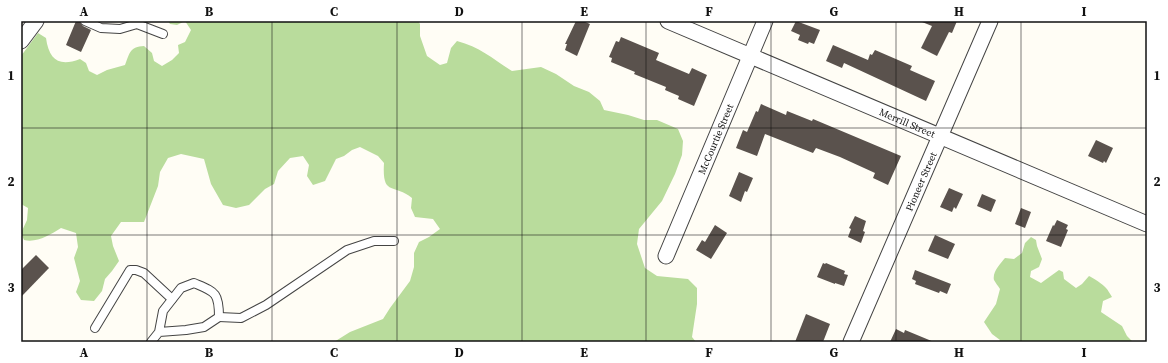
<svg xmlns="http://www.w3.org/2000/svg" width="1168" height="363" font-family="'Source Serif 4',serif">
  <rect width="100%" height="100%" fill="#fffdf5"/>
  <!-- forest -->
  <g fill="#b9dc9c">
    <path d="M168,21H418L420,24V36L427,56L440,65L447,63L451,48L457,41C480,47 493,59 512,71L541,67L556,74L574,86L589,92L600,101L604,110L628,115L644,120H657L678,129L683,141L682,155L675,174L662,201L639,229L637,244L645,268L657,276L688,279L697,288V304L692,337L696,342H334L350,332L383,319L390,308L410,281L414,267V253L419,242L429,237L440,229L433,219L415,217L411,208L412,198C393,183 382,197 384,163L378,156L360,147L352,150L344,156L336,159L325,181L313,185L307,176L309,165L303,156L290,158L278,171L274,184L265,189L249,205L236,208L223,205L211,184L204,159L181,154L168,158L160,172L158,186L144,222H121L111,236L113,246L119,261L112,271L105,279L102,291L94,301L81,300L76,292L80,281L74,258L78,247L76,233L61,228C50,235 37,243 24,240L21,233L27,220L28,208L21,204V56L38,33L46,38C49,60 59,67 80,59L86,63L89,71L97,75L107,70L125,65C130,52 130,47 144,46L152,53L154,61L162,66L172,60L179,53L178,45L185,42L191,30L185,21L177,25L170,24Z"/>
    <path d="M1031,237L1036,240L1037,246L1042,259L1039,267L1031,271L1030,277L1041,283L1059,270L1063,272L1064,279L1076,288L1082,284L1089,276C1092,277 1104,285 1106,288C1108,290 1110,294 1112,297L1103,301L1101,312L1122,326L1127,336L1133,342H999L1000,340L992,334L984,322L996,304L1000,289C998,286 995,282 994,280C992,272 1001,263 1005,258L1014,259L1022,253L1025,243Z"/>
  </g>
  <!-- building -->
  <g fill="#5a524d">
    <path d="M76,21L80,22L83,26L91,30L81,52L66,45Z"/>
    <path d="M576,21H583L590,24L577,56L565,50L567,44H565Z"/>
    <path d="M796,21L820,30L814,44L809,42L808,44L798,40L800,35L791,31Z"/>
    <path d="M922,21H957L952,33L949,32L937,56L921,48L932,26L922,22Z"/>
    <path d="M621,37L659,53L656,60L689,74L692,68L707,75L694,106L678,99L679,96L665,90L666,87L634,74L635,72L611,62L612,58L609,57L616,41L619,42Z"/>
    <path d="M833,45L868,60L870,54L872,55L875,50L912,66L910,70L935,81L926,101L844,63L842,68L826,61Z"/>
    <path d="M761,104L786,115L787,111L812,121L813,119L901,156L888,185L873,178L875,173L840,157L816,148L813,153L765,134L757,156L736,148L743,130L747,132L756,111L758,112Z"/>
    <path d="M1096,140L1113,148L1106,163L1104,161L1103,163L1088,156Z"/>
    <path d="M739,172L753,178L747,192L745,191L741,202L729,196Z"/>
    <path d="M949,188L963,194L956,209L954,207L952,212L940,207Z"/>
    <path d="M982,194L996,200L991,212L977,206Z"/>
    <path d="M1021,208L1031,212L1025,228L1015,224Z"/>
    <path d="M855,216L866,221L863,231L865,232L861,243L848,237L851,229L849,228Z"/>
    <path d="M1057,220L1068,225L1066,229L1068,230L1061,247L1046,241L1053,225L1054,226Z"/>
    <path d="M715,225L727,233L711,259L696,250L702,240L705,242Z"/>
    <path d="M935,235L955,244L948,259L928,251Z"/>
    <path d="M36,255L49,268L21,297V270Z"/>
    <path d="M823,263L825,264L826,263L845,271L844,274L848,275L844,286L835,283V284L817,277Z"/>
    <path d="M915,270L951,284L947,294L940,291L939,293L915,284L916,281L912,279Z"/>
    <path d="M806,314L830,324L823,342H795Z"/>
    <path d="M896,329L904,333L905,330L934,342H890Z"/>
  </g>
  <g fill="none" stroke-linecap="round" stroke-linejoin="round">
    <!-- service casing -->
    <g stroke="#444" stroke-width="10">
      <g id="service">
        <path d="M85,21L101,28L120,29L137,24L163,34"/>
        <path d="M219,317L241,318L266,305L347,250L374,241H394"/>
        <path d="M95,328L130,270H136L144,273L172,299"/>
        <path d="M151,342L159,332L163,311L181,288L194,283C215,292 219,292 219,317L204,327L186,330L159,332"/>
      </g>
    </g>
    <!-- minor casing -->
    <g stroke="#444" stroke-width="17">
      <g id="minor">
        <path id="s1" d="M668,21L1147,224"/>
        <path d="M21,41L36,21"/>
        <path id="s2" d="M666,256L765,21"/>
        <path id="s3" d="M851,342L990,21"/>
      </g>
    </g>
    <!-- service -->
    <use href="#service" stroke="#fff" stroke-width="8"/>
    <!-- minor -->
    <use href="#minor" stroke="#fff" stroke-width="15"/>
  </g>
  <!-- grid -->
  <path fill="none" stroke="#111" stroke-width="1" stroke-opacity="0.55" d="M147,21V342M272,21V342M397,21V342M522,21V342M646,21V342M771,21V342M896,21V342M1021,21V342M21,128H1147M21,235H1147"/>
  <g text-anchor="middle" stroke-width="4" stroke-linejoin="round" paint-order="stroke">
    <!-- street labels -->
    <g font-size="10" fill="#111" stroke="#fff">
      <text dy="4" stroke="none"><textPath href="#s1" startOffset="260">Merrill Street</textPath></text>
      <text dy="4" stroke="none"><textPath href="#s2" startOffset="127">McCourtie Street</textPath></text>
      <text dy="4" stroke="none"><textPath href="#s3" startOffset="175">Pioneer Street</textPath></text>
    </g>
  </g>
  <!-- border -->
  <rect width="1168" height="363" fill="none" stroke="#ffffff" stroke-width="44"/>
  <rect x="22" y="22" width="1124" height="319" fill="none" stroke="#111" stroke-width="1.5"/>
  <g font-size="13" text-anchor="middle" font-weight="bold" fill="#111">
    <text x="84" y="16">A</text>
    <text x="209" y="16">B</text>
    <text x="334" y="16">C</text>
    <text x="459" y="16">D</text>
    <text x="584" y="16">E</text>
    <text x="709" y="16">F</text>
    <text x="834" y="16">G</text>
    <text x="959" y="16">H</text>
    <text x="1084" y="16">I</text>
    <text x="11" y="80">1</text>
    <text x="1157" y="80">1</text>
    <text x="11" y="186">2</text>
    <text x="1157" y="186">2</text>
    <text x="11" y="292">3</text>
    <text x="1157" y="292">3</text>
    <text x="84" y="357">A</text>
    <text x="209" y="357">B</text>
    <text x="334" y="357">C</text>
    <text x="459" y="357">D</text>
    <text x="584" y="357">E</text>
    <text x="709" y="357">F</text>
    <text x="834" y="357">G</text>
    <text x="959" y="357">H</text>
    <text x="1084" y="357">I</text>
  </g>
</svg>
